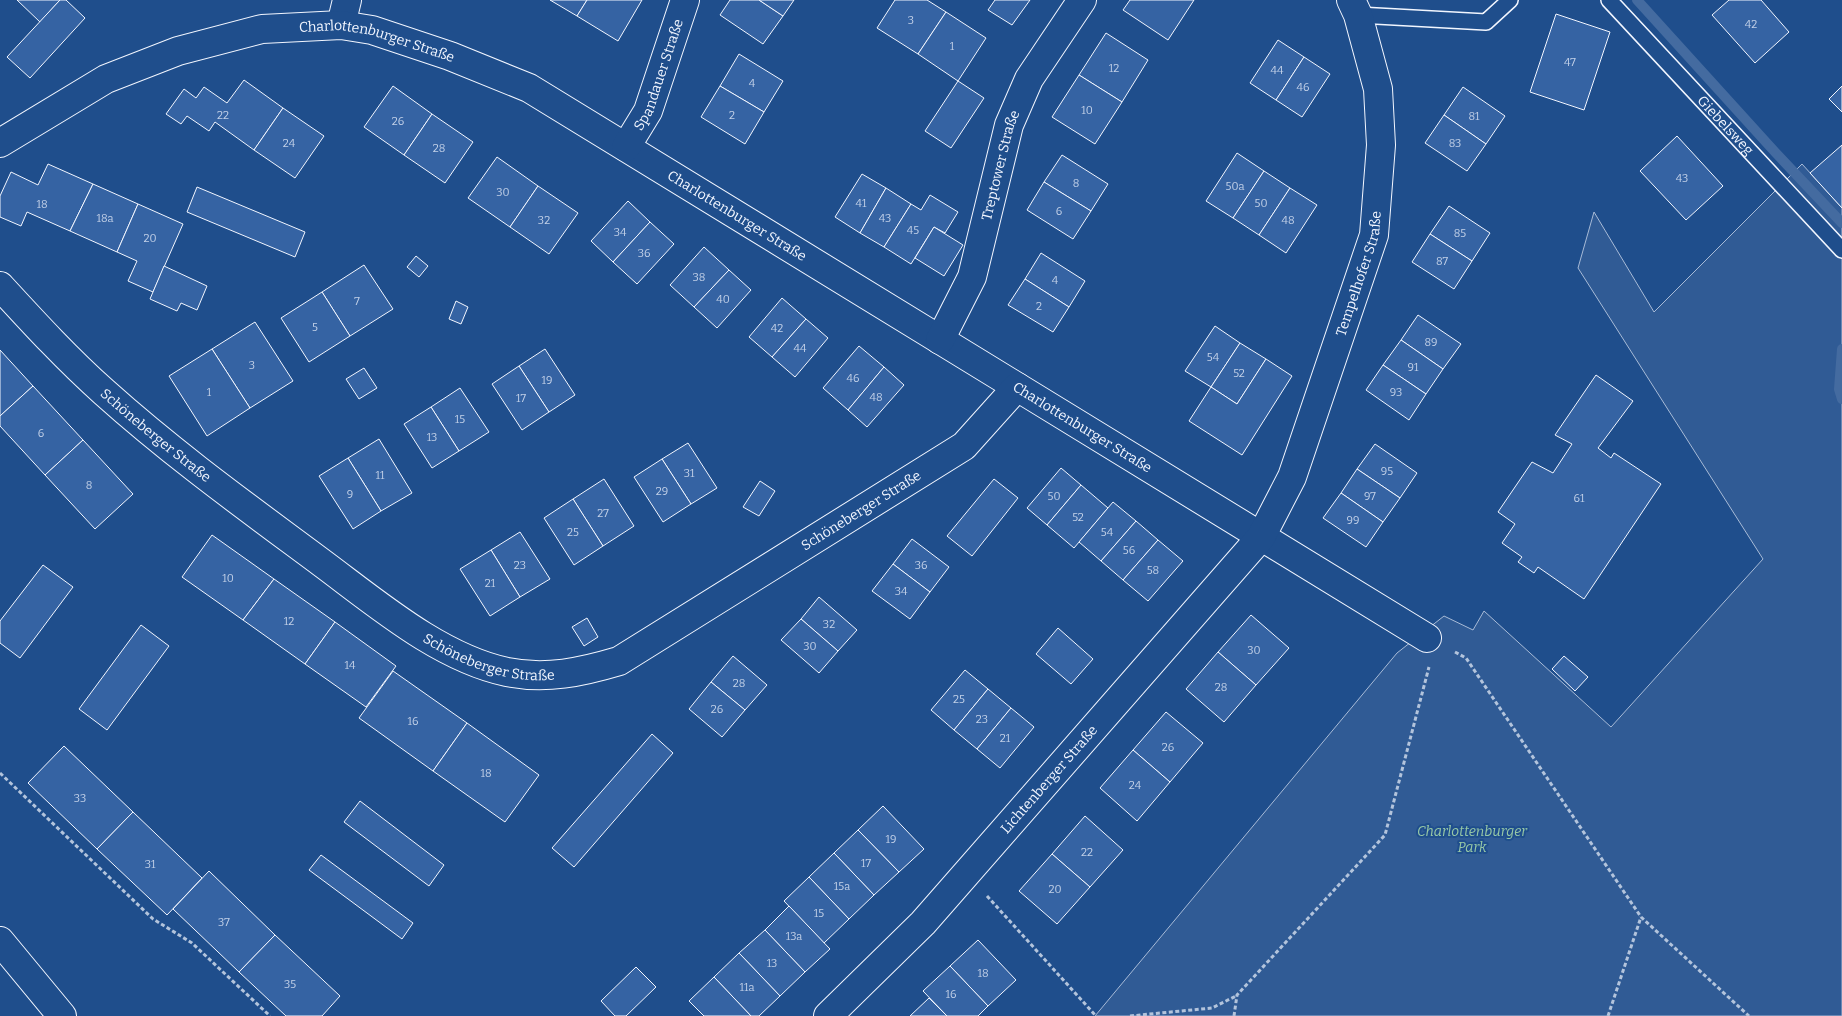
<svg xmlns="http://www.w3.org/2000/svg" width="1842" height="1016" font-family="Bitter,serif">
  <rect width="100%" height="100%" fill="#1f4e8c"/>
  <!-- built -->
  <path fill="#305b95" stroke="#a8bbd7" d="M1802,164L1842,208V1016H1095L1397,653L1444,616L1473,630L1484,611L1611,727L1763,559L1578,268L1594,212L1654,312Z"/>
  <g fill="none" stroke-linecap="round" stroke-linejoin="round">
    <!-- stream -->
    <g stroke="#446ba0" stroke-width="10">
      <path d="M1637,0L1775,152L1842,223"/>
      <path d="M1842,349L1839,389L1842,399"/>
    </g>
  </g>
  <!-- building -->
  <g fill="#3563a3" stroke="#f2f6ff">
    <path d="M17,0H60L40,22Z"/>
    <path d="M60,0H66L85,18L30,78L7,57Z"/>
    <path d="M550,0H587L577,16Z"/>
    <path d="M587,0H642L618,41L577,16Z"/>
    <path d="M730,0H759L783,16L763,44L720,15Z"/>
    <path d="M759,0H794L783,16Z"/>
    <path d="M895,0H927L946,12L918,54L877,28Z"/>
    <path d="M995,0H1030L1012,25L988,10Z"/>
    <path d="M1130,0H1194L1168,40L1123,10Z"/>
    <path d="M1729,0H1761L1789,32L1755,63L1712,15Z"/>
    <path d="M946,12L986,38L958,81L918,54Z"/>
    <path d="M1556,14L1610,32L1584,110L1530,92Z"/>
    <path d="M1106,33L1148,60L1122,102L1079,75Z"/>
    <path d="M1278,40L1304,57L1276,100L1250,83Z"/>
    <path d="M739,54L783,81L764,112L720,86Z"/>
    <path d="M1304,57L1330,74L1302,117L1276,100Z"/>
    <path d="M1079,75L1122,102L1095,144L1052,117Z"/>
    <path d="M244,80L283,108L254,150L215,122L209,131L187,116L181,124L166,114L184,89L196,98L204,87L227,103Z"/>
    <path d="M958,81L984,98L951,148L925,131Z"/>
    <path d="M393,86L432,114L404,155L364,127Z"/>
    <path d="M720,86L764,112L745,144L701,117Z"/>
    <path d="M1842,86V112L1829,99Z"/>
    <path d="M1463,87L1505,116L1486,144L1444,115Z"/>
    <path d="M283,108L324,136L295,178L254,150Z"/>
    <path d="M432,114L473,142L445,183L404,155Z"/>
    <path d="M1444,115L1486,144L1467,171L1425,143Z"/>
    <path d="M1677,136L1723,186L1686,220L1640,171Z"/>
    <path d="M1842,145V208L1810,173Z"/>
    <path d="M1237,153L1264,171L1233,218L1206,201Z"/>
    <path d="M1062,155L1108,184L1091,211L1044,182Z"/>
    <path d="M497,157L538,186L510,227L468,198Z"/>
    <path d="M48,164L93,184L70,231L27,212L21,226L0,217V196L11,172L38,185Z"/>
    <path d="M1264,171L1290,188L1259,235L1233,218Z"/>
    <path d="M862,174L886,188L860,233L835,217Z"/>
    <path d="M1044,182L1091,211L1073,239L1027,210Z"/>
    <path d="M93,184L138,204L117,252L70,231Z"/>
    <path d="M538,186L578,213L549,254L510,227Z"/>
    <path d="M197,187L305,232L295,257L187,212Z"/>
    <path d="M886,188L911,204L884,247L860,233Z"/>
    <path d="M1290,188L1317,205L1286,253L1259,235Z"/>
    <path d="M930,195L958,212L945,233L934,227L911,264L884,247L911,204L921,210Z"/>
    <path d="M628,201L650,222L613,262L591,241Z"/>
    <path d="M138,204L183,224L153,292L128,281L137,261L117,252Z"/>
    <path d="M1449,206L1490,233L1472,261L1430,234Z"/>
    <path d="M650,222L674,244L637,284L613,262Z"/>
    <path d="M934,227L963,245L944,276L915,258Z"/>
    <path d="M1430,234L1472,261L1454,289L1412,262Z"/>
    <path d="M704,247L729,270L694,307L670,285Z"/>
    <path d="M1041,253L1085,281L1069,307L1025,279Z"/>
    <path d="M416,256L428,266L419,277L407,267Z"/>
    <path d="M364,265L393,309L350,336L322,292Z"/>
    <path d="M164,266L207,286L197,310L181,303L177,311L150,299Z"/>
    <path d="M729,270L751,290L717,328L694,307Z"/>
    <path d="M1025,279L1069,307L1053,332L1008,305Z"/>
    <path d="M322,292L350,336L309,362L281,318Z"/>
    <path d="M782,298L806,319L772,357L749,337Z"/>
    <path d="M456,301L468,307L461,324L449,319Z"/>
    <path d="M1418,315L1461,344L1443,369L1401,340Z"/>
    <path d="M806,319L828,338L795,377L772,357Z"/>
    <path d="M255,322L293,381L250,408L212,349Z"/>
    <path d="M1215,326L1240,343L1211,387L1185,371Z"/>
    <path d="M1401,340L1443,369L1426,394L1383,365Z"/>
    <path d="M1240,343L1266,359L1237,404L1211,387Z"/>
    <path d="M859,346L884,367L848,410L823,388Z"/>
    <path d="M212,349L250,408L207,436L169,376Z"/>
    <path d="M545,349L575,395L549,412L519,366Z"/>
    <path d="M0,350L33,386L0,416Z"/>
    <path d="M1266,359L1292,376L1242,455L1189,421L1211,387L1237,404Z"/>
    <path d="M1383,365L1426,394L1409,420L1366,390Z"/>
    <path d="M519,366L549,412L522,430L492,384Z"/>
    <path d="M884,367L904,385L867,427L848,410Z"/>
    <path d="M364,368L377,388L359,399L346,379Z"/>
    <path d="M1596,375L1633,401L1598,448L1611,458L1614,453L1661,484L1584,599L1538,567L1534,573L1518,562L1522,557L1502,543L1515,524L1498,512L1532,462L1553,473L1572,444L1555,435Z"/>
    <path d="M33,386L83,440L45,475L0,426V416Z"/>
    <path d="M460,388L489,432L459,451L431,407Z"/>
    <path d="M431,407L459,451L432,468L404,424Z"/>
    <path d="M379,439L412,493L381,511L348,458Z"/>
    <path d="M83,440L133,494L95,529L45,475Z"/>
    <path d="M688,443L717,488L691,504L662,459Z"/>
    <path d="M1375,444L1417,473L1400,498L1357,469Z"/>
    <path d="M348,458L381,511L353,529L319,476Z"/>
    <path d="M662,459L691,504L663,522L634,477Z"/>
    <path d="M1061,468L1081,485L1047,525L1027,508Z"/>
    <path d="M1357,469L1400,498L1383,522L1341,493Z"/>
    <path d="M604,479L634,526L603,546L573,499Z"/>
    <path d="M994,479L1018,498L972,556L947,536Z"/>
    <path d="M760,481L775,491L759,516L743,507Z"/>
    <path d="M1081,485L1108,508L1074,548L1047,525Z"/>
    <path d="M1341,493L1383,522L1366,547L1323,518Z"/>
    <path d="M573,499L603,546L574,565L544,518Z"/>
    <path d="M1113,502L1136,521L1101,561L1079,542Z"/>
    <path d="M1136,521L1158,540L1123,580L1101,561Z"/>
    <path d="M520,532L550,579L520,597L491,550Z"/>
    <path d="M212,535L274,579L243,620L182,577Z"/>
    <path d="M912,539L949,567L930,592L893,564Z"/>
    <path d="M1158,540L1183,561L1148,601L1123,580Z"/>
    <path d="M491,550L520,597L490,616L460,569Z"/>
    <path d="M893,564L930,592L910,619L872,591Z"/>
    <path d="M43,565L73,587L20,658L0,643V621Z"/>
    <path d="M274,579L335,622L305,664L243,620Z"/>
    <path d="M819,597L857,630L838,651L801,619Z"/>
    <path d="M1251,615L1289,648L1256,685L1218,652Z"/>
    <path d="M587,618L598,637L584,646L572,627Z"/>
    <path d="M801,619L838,651L819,673L781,640Z"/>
    <path d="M335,622L396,666L366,707L305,664Z"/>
    <path d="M141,625L169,646L107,730L79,709Z"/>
    <path d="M1058,628L1093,659L1071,684L1036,654Z"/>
    <path d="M1218,652L1256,685L1224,722L1186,689Z"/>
    <path d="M733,656L767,685L745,710L711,682Z"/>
    <path d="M1564,656L1588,677L1575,691L1552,669Z"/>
    <path d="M965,670L988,689L954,730L931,710Z"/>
    <path d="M393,671L467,723L433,771L359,718Z"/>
    <path d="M711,682L745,710L722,737L689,709Z"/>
    <path d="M988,689L1011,708L977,749L954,730Z"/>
    <path d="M1011,708L1034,727L1000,768L977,749Z"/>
    <path d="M1166,712L1203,743L1170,782L1133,750Z"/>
    <path d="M467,723L539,775L505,822L433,771Z"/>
    <path d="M652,734L673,753L574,867L552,848Z"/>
    <path d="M64,746L133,812L97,849L28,783Z"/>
    <path d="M1133,750L1170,782L1137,821L1100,788Z"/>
    <path d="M360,801L444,865L429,886L344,822Z"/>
    <path d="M883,806L924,849L899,872L858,830Z"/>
    <path d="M133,812L202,878L167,915L97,849Z"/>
    <path d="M1085,816L1123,850L1090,887L1052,854Z"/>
    <path d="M858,830L899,872L874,895L834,853Z"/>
    <path d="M834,853L874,895L849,919L809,877Z"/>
    <path d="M1052,854L1090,887L1057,924L1019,891Z"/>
    <path d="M321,855L413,923L402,939L309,870Z"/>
    <path d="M209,871L275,935L239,972L173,909Z"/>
    <path d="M809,877L849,919L824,943L784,901Z"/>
    <path d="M789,906L830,949L805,972L765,930Z"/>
    <path d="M765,930L805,972L780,996L739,953Z"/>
    <path d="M275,935L340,996L322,1016H286L239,972Z"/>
    <path d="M978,940L1016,980L988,1006L950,966Z"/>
    <path d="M739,953L780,996L759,1016H751L714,977Z"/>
    <path d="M950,966L988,1006L978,1016H947L923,991Z"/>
    <path d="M636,967L656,987L626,1016H615L601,1001Z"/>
    <path d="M714,977L751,1016H704L689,1001Z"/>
    <path d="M929,998L947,1016H910Z"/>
  </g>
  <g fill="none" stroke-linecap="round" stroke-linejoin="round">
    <!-- lane casing -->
    <g stroke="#f2f6ff" stroke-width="18">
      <g id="lane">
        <path id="s1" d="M1609,0L1842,250"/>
        <path d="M1358,15L1486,22L1510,0"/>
      </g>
    </g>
    <!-- street casing -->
    <g stroke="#f2f6ff" stroke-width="30">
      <g id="street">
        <path d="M341,25L347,0"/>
        <path id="s2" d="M0,143L106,79L178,51L262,29L341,25L372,30L450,56L529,88L1427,638"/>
        <path id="s3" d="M626,147L648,111L685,0"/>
        <path id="s4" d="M0,286C34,323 67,359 104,392C173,454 248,508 322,563C376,603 440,658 507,672C546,680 582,672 619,661L964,446L1017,387"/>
        <path id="s5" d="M940,340L972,277L1009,125L1029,79L1082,0"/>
        <path id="s6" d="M828,1016L923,923L1261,537L1292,477L1374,235L1381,145L1378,89L1358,15L1351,0"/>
      </g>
    </g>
    <!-- secondary casing -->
    <g stroke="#f2f6ff" stroke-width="30">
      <path id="secondary" d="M0,941L62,1016"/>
    </g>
    <!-- path -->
    <g stroke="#b3c4dc" stroke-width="3" stroke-dasharray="4 2.5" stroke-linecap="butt">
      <path d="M1455,652L1466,658L1641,917L1749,1016"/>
      <path d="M0,773L153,919L192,943L270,1016"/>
      <path d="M987,896L1096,1016"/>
      <path d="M1130,1016L1212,1008L1236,996"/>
      <path d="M1234,1016L1237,995L1385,835L1429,667"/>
      <path d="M1608,1016L1641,917"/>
    </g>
    <!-- lane -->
    <use href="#lane" stroke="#1f4e8c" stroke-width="15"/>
    <!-- street -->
    <use href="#street" stroke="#1f4e8c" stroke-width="28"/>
    <!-- secondary -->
    <use href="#secondary" stroke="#1f4e8c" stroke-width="28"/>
  </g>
  <g text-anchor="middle" stroke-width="4" stroke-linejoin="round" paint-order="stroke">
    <!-- number labels -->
    <g font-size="11" fill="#c3d1e8">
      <text x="911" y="24">3</text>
      <text x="1751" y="28">42</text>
      <text x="952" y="50">1</text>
      <text x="1570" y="66">47</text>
      <text x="1114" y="72">12</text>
      <text x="1277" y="74">44</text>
      <text x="752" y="87">4</text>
      <text x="1303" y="91">46</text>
      <text x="1087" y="114">10</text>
      <text x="223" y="119">22</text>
      <text x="732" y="119">2</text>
      <text x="1474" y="120">81</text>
      <text x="398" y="125">26</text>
      <text x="289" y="147">24</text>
      <text x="1455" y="147">83</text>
      <text x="439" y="152">28</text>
      <text x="1682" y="182">43</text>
      <text x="1076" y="187">8</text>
      <text x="1235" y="190">50a</text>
      <text x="503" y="196">30</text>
      <text x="861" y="207">41</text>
      <text x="1261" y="207">50</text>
      <text x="42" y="208">18</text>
      <text x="1059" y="215">6</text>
      <text x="105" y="222">18a</text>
      <text x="885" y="222">43</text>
      <text x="544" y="224">32</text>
      <text x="1288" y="224">48</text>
      <text x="913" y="234">45</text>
      <text x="620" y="236">34</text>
      <text x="1460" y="237">85</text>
      <text x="150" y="242">20</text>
      <text x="644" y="257">36</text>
      <text x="1442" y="265">87</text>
      <text x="699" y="281">38</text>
      <text x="1055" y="284">4</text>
      <text x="723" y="303">40</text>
      <text x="357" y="305">7</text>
      <text x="1039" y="310">2</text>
      <text x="315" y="331">5</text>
      <text x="777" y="332">42</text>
      <text x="1431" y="346">89</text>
      <text x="800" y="352">44</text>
      <text x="1213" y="361">54</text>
      <text x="252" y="369">3</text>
      <text x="1413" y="371">91</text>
      <text x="1239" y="377">52</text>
      <text x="853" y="382">46</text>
      <text x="547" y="384">19</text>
      <text x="209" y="396">1</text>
      <text x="1396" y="396">93</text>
      <text x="876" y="401">48</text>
      <text x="521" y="402">17</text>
      <text x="460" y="423">15</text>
      <text x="41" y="437">6</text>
      <text x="432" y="441">13</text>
      <text x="1387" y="475">95</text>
      <text x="689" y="477">31</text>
      <text x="380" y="479">11</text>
      <text x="89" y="489">8</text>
      <text x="662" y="495">29</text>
      <text x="350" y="498">9</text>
      <text x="1054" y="500">50</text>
      <text x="1370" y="500">97</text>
      <text x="1579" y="502">61</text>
      <text x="603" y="517">27</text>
      <text x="1078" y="521">52</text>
      <text x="1353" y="524">99</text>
      <text x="573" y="536">25</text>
      <text x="1107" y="536">54</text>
      <text x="1129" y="554">56</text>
      <text x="520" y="569">23</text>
      <text x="921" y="569">36</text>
      <text x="1153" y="574">58</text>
      <text x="228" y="582">10</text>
      <text x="490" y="587">21</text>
      <text x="901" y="595">34</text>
      <text x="289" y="625">12</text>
      <text x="829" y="628">32</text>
      <text x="810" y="650">30</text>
      <text x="1254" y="654">30</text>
      <text x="350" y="669">14</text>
      <text x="739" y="687">28</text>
      <text x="1221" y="691">28</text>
      <text x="959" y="703">25</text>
      <text x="717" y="713">26</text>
      <text x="982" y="723">23</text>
      <text x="413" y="725">16</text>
      <text x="1005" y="742">21</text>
      <text x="1168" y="751">26</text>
      <text x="486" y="777">18</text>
      <text x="1135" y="789">24</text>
      <text x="80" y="802">33</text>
      <text x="891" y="843">19</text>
      <text x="1087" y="856">22</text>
      <text x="866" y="867">17</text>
      <text x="150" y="868">31</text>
      <text x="842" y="890">15a</text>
      <text x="1055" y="893">20</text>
      <text x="819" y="917">15</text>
      <text x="224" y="926">37</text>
      <text x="794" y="940">13a</text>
      <text x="772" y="967">13</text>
      <text x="983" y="977">18</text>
      <text x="290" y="988">35</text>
      <text x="747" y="991">11a</text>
      <text x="951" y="998">16</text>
    </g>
    <!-- street labels -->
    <g font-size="14" fill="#f2f6ff" stroke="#1f4e8c">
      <text dy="5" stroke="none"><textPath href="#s2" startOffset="405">Charlottenburger Straße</textPath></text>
      <text dy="5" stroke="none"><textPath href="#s3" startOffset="80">Spandauer Straße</textPath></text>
      <text dy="5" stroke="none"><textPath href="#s1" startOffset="171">Giebelsweg</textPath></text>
      <text dy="5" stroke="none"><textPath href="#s5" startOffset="186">Treptower Straße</textPath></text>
      <text dy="5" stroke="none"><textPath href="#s2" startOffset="810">Charlottenburger Straße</textPath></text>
      <text dy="5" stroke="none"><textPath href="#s6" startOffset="928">Tempelhofer Straße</textPath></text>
      <text dy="5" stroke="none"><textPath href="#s2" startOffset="1215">Charlottenburger Straße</textPath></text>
      <text dy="5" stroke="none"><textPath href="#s4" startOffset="216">Schöneberger Straße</textPath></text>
      <text dy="5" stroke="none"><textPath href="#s4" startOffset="1041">Schöneberger Straße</textPath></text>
      <text dy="5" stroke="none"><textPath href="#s4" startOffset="621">Schöneberger Straße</textPath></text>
      <text dy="5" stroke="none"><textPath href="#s6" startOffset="324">Lichtenberger Straße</textPath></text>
    </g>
    <!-- park labels -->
    <g font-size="14" font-style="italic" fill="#97c8a6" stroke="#1f4e8c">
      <text x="1472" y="836">Charlottenburger<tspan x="1472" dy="16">Park</tspan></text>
    </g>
  </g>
</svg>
